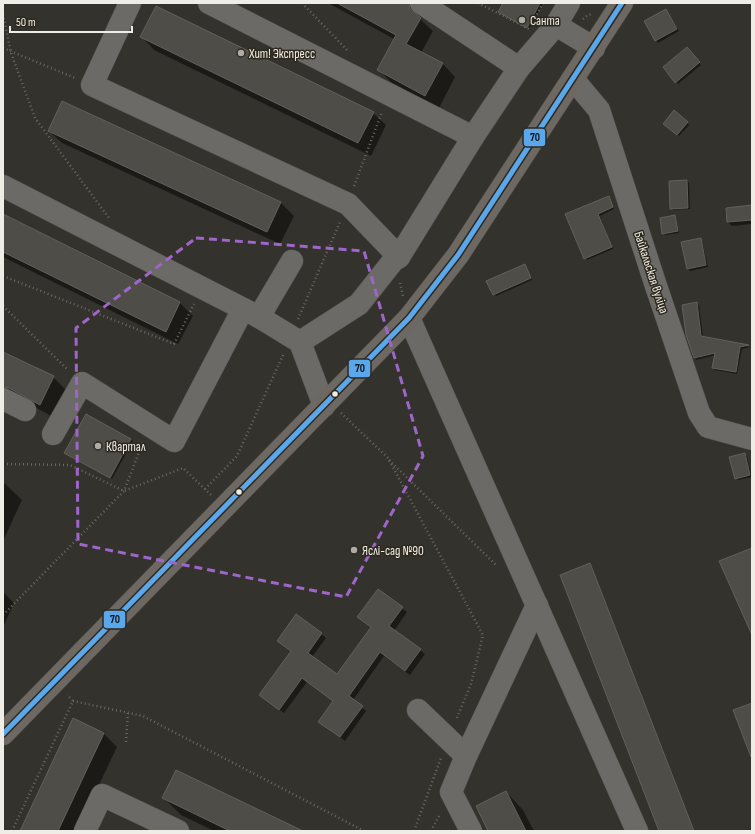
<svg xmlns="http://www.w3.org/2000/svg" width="755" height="834" font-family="'Sofia Sans Condensed',sans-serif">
  <rect width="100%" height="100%" fill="#34322c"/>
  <!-- shadow -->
  <g fill="#0007">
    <path d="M328,3H413L421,16L422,21L433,31L421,53L443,64L455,77L439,108L391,82L378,69L394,39Z"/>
    <path d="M504,3H543L529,29L499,12Z"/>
    <path d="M666,10L679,31L658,43L646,21Z"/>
    <path d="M142,37L373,113L386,125L371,156L154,50Z"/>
    <path d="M689,50L701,65L678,84L676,82Z"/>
    <path d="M63,102L281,203L294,216L280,244L62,143L49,131Z"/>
    <path d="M687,123L689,125L679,136L666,125Z"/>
    <path d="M670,181H687L689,183L690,209L673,210L671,208Z"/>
    <path d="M608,197L614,209L600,216L613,249L587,260L567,215Z"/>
    <path d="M752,206V224L732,226L728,222Z"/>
    <path d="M3,215L180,303L193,316L178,344L3,257Z"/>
    <path d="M674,217L676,218L679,233L665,235L663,233Z"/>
    <path d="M700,239L702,241L708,267L690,271L688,269Z"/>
    <path d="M526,267L532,280L496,296L494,294Z"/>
    <path d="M697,303L699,305L703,337L750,347L742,349L737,374L715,370L713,368L716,355L696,360L695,358Z"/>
    <path d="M3,353L53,377L66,390L53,417L22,400L3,393Z"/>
    <path d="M86,415L133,441L112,479L65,453Z"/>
    <path d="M745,454L747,456L752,477L738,480L736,478Z"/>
    <path d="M3,482L22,500L3,541Z"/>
    <path d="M590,564L591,566L694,831H661Z"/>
    <path d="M378,590L407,612L394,631L425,654L410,675L384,656L353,700L366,711L345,741L320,722L334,701L307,682L284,713L260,695L321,634L326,638L312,657L337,676L372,628Z"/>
    <path d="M3,592L14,603L3,627Z"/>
    <path d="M73,720L104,734L117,747L77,831H21Z"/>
    <path d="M506,792L523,810L534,831H490Z"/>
    <path d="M164,798L301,831H214L181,815Z"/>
  </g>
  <!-- building -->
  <g fill="#4f4d48" stroke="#62605b">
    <path d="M337,3H409L410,9L421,18L406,44L443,63L425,96L377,70L396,35Z"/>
    <path d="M503,3H540L527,28L498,12Z"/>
    <path d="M156,6L374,112L358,143L140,37Z"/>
    <path d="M666,9L677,29L655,41L644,21Z"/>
    <path d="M687,47L700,62L675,83L663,67Z"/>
    <path d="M62,101L281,202L267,232L48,131Z"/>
    <path d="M674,110L688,122L677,135L663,124Z"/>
    <path d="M687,180L688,208L670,209L669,181Z"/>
    <path d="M609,196L613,207L598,214L612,247L584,259L565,214Z"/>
    <path d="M752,205V220L727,222L726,208Z"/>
    <path d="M3,214L180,302L166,332L3,252Z"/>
    <path d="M675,215L678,231L662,234L660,218Z"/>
    <path d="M701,238L706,265L687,269L681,242Z"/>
    <path d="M525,264L531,278L493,295L486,281Z"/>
    <path d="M697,302L701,336L749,345L740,347L736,372L712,368L715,353L694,358L686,335L682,305Z"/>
    <path d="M3,352L54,376L40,405L9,388L3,387Z"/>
    <path d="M86,414L131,439L110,478L64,453Z"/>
    <path d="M745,453L750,475L735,479L729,457Z"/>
    <path d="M752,548V635L719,561Z"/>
    <path d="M590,563L694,831H659L560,575Z"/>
    <path d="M378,589L403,607L389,626L421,649L405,671L380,652L349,696L363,706L340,737L318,722L333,701L302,678L279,710L259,695L291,651L277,641L296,614L322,633L308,653L337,674L371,627L357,617Z"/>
    <path d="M752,703V757H751L733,710Z"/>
    <path d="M73,718L104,733L58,831H20Z"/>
    <path d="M176,770L303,831H230L162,798Z"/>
    <path d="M506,791L526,831H488L476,806Z"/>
  </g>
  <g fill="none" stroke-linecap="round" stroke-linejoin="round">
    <!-- minor casing -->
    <g stroke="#52504c" stroke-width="23">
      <g id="minor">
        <path d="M130,3L92,85L348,204L399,257L393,261L359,304L300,342"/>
        <path d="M209,3L473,137"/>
        <path d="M421,3L519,68"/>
        <path d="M556,25L569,3"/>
        <path d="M573,79L599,110L655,283L699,413L708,427L752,439"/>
        <path d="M3,186L259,317L300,342L324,406"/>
        <path d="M399,257L473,137L519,68L556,25L594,48"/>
        <path d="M259,317L292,261"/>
        <path d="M409,318L637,831"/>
        <path d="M3,399L25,410"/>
        <path d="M53,434L82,383L174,441L243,309"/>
        <path d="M418,710L466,756"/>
        <path d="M85,831L102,795L178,831"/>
        <path d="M471,831L451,792L466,756L537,605"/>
      </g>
    </g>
    <!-- major casing -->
    <g stroke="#52504c" stroke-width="23">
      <path id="major" d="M3,734L409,318L458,255L622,3"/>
    </g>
    <!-- path -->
    <g stroke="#6b6966" stroke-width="2.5" stroke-dasharray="1 3" stroke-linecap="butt">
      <path d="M302,3L348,51"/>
      <path d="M478,3L529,29"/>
      <path d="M3,14L11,53L35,118L109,218"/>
      <path d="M535,18L543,3"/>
      <path d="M583,19L588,15L592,14"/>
      <path d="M3,48L75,78"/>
      <path d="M354,186L382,112"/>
      <path d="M3,276L174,344L194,304"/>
      <path d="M400,283L403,296"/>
      <path d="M3,306L68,370"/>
      <path d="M298,319L340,222"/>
      <path d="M341,413L388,458L483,635L471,684L456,720"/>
      <path d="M389,460L497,566"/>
      <path d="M3,464L70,465L124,491L183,468L211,495"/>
      <path d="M205,489L237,456L284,353"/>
      <path d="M3,615L124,491L143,442"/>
      <path d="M73,701L143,716L364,831"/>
      <path d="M126,742L128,713"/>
      <path d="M12,831L73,701L67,695"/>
      <path d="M414,831L441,758"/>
      <path d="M431,831L440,814"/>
    </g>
    <!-- minor -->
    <use href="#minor" stroke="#6c6a66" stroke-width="22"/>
    <!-- major -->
    <use href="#major" stroke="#6d6962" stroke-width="22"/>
    <!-- bus-1 casing -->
    <g stroke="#2d291f" stroke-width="8">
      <path id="bus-1" d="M3,734L409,318L458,255L622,3"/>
    </g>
    <!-- bus-1 -->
    <use href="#bus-1" stroke="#5aa8eb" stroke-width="5"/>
  </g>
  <!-- marked area -->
  <path fill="none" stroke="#9e66cb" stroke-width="3" stroke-dasharray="8 5" stroke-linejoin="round" d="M196,238L364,251L423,456L346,597L78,544L76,328Z"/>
  <!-- markers -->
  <g fill="#aeaca5" stroke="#2d291f" stroke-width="1.5">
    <circle cx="522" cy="20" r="4"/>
    <circle cx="241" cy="53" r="4"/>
    <circle cx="98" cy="446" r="4"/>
    <circle cx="354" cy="550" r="4"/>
  </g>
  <g fill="#f0ede6" stroke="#2d291f" stroke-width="1.5">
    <circle cx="335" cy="394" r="3.5"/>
    <circle cx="239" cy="492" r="3.5"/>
  </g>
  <g text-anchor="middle" stroke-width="3" stroke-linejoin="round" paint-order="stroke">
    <!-- poi labels -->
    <g font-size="13" fill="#f0ede6" stroke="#2d291f" text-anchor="start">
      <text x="530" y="25">Санта</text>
      <text x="249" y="58">Хит! Экспресс</text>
      <text x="106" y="451">Квартал</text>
      <text x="362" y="555">Яслі-сад №90</text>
    </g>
    <!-- street labels -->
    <g font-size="13" fill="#f0ede6" stroke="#2d291f">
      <text transform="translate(652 272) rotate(72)" y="5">Байкальская вуліца</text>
    </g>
  </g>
  <g stroke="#2d291f" stroke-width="1.5">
    <rect x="523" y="128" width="23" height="19" rx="4" fill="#5aa8eb"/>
    <rect x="348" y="359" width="23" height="19" rx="4" fill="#5aa8eb"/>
    <rect x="103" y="610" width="23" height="19" rx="4" fill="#5aa8eb"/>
  </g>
  <g font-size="11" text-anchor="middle" font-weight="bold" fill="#111">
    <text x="535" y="141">70</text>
    <text x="360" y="372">70</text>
    <text x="115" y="623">70</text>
  </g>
  <!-- border -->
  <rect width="755" height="834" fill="none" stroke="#f0ede6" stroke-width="8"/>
  <!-- scale -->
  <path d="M10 26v6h122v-6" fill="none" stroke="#f0ede6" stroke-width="2"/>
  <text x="16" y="26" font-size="12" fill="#f0ede6" stroke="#2d291f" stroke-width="3" paint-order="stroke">50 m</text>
</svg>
